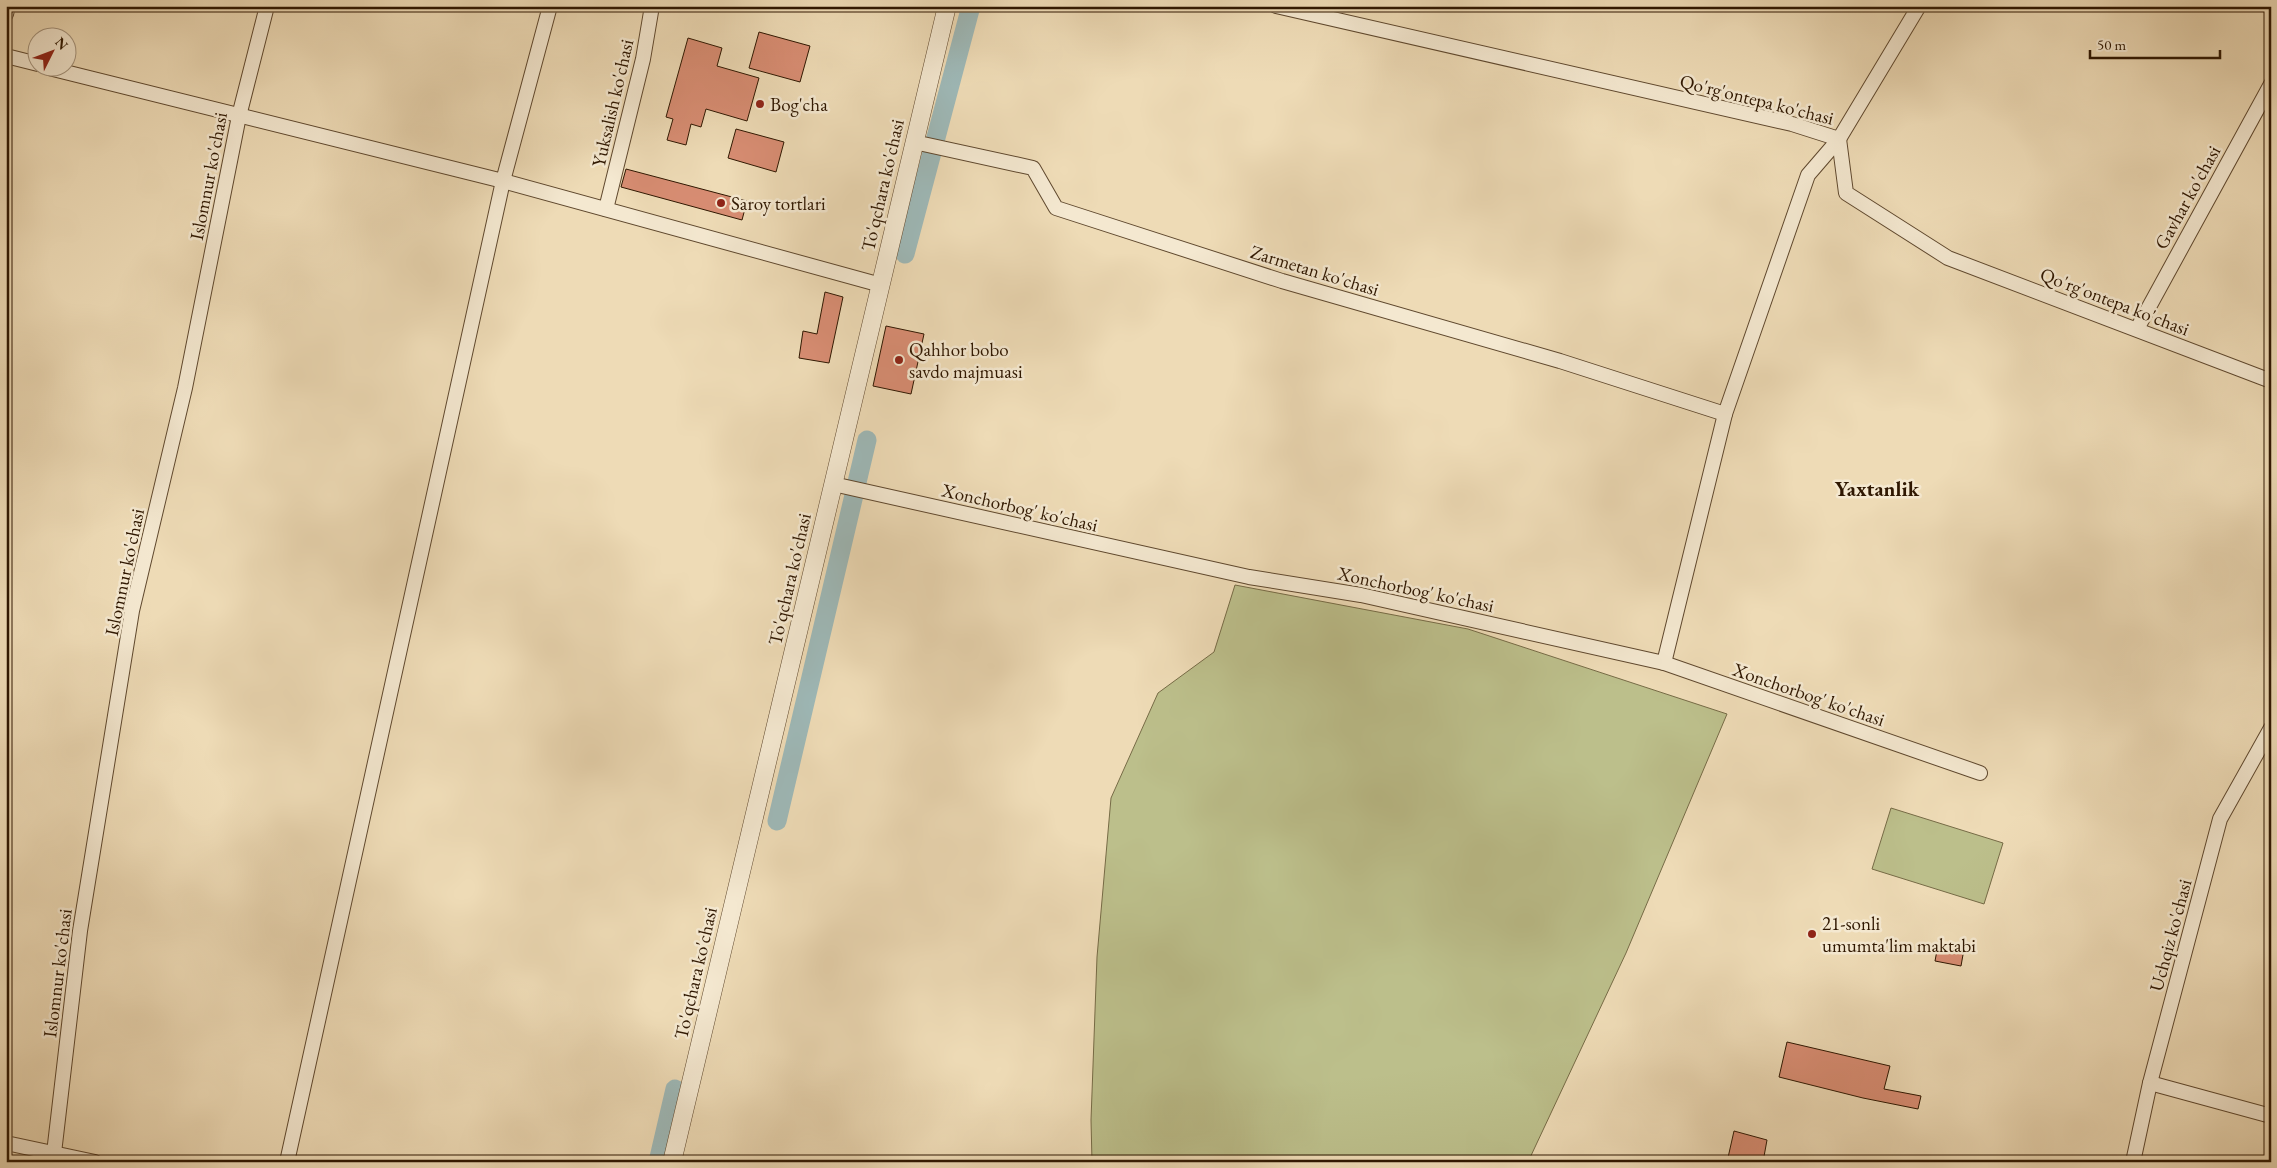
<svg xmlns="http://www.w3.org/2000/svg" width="2277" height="1168" font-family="'EB Garamond',serif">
  <rect width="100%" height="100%" fill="#eedbb6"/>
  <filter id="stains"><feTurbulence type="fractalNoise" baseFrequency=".004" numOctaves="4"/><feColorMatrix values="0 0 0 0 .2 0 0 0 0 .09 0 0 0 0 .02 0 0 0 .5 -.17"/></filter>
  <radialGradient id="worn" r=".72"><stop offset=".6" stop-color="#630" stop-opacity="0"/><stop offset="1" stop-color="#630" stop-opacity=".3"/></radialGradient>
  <!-- green -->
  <g fill="#bcbf8b" stroke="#766b46">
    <path d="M1235,585L1468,629L1727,714L1626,953L1528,1162H1092L1091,1120L1097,957L1111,798L1158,693L1214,652Z"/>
    <path d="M1891,808L2003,843L1984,904L1872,869Z"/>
  </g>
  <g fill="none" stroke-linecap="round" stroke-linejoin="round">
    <!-- canal -->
    <g stroke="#9eb9b8" stroke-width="19">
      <path d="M905,254L971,6"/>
      <path d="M777,821L867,440"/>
      <path d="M658,1162L675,1089"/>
    </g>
  </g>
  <!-- building -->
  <g fill="#d88d73" stroke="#2f1701">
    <path d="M759,32L810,46L800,82L749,68Z"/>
    <path d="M688,38L722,48L717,66L759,78L747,121L706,109L701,127L691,124L686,145L667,140L673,119L666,117Z"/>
    <path d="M736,129L784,142L776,172L728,158Z"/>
    <path d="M626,169L747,201L742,220L621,187Z"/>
    <path d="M825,292L843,297L829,363L799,358L803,331L817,334Z"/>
    <path d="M886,326L924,334L911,394L873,386Z"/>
    <path d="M1938,945L1964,949L1961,966L1935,961Z"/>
    <path d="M1787,1042L1890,1066L1884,1089L1921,1096L1918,1109L1863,1098L1779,1077Z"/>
    <path d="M1734,1131L1767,1140L1763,1162H1727Z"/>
  </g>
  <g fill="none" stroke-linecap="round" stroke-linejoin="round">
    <!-- minor casing -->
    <g stroke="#5f482e" stroke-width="16">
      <g id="minor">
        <path d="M1276,6L1792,124L1839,139L1846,193L1948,258L2271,381"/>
        <path d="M6,14L8,6"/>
        <path d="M6,56L38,64"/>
        <path d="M49,68L503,181L881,285"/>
        <path d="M914,142L1033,168L1056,208L1282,281L1560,361L1725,414"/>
        <path d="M606,209L643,59L652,6"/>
        <path d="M2137,329L2271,84"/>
        <path d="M833,484L1249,577L1361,595L1664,663L1980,773"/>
        <path d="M1664,663L1725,414L1808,175L1839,139L1919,6"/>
        <path d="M2150,1083L2271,1116"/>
        <path d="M6,1143L95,1162"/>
        <path d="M54,1153L80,931L132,611L185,388L239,116L267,6"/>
        <path d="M287,1162L503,181L550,6"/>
        <path d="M2133,1162L2150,1083L2220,819L2271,728"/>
      </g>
    </g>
    <!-- tertiary casing -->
    <g stroke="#5f482e" stroke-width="19">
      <path id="tertiary" d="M672,1162L947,6"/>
    </g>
    <!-- minor -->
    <use href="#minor" stroke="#f4e8d0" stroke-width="14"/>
    <!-- tertiary -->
    <use href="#tertiary" stroke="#f4e8d0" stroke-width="18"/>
  </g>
  <!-- markers -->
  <g fill="#8f2418" stroke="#f4e8d0" stroke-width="2">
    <circle cx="760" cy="104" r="5"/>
    <circle cx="721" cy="203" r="5"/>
    <circle cx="899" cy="360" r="5"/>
    <circle cx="1812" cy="934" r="5"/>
  </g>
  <g text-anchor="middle" stroke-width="5" stroke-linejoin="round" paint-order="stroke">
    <!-- street labels -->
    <g font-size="19" fill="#2f1701" stroke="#f4e8d0">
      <text transform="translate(1757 99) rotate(14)" y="7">Qo'rg'ontepa ko'chasi</text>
      <text transform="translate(612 103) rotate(-77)" y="7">Yuksalish ko'chasi</text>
      <text transform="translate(208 176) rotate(-79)" y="7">Islomnur ko'chasi</text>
      <text transform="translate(882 185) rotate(-77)" y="7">To'qchara ko'chasi</text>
      <text transform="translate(2187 197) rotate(-61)" y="7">Gavhar ko'chasi</text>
      <text transform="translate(1315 270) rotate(17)" y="7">Zarmetan ko'chasi</text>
      <text transform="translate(2115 301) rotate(21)" y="7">Qo'rg'ontepa ko'chasi</text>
      <text transform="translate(1020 507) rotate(13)" y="7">Xonchorbog' ko'chasi</text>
      <text transform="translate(124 572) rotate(-78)" y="7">Islomnur ko'chasi</text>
      <text transform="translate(789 579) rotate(-77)" y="7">To'qchara ko'chasi</text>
      <text transform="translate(1416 589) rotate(12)" y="7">Xonchorbog' ko'chasi</text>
      <text transform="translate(1809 694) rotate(19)" y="7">Xonchorbog' ko'chasi</text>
      <text transform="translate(2170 935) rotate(-75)" y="7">Uchqiz ko'chasi</text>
      <text transform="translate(57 973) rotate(-83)" y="7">Islomnur ko'chasi</text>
      <text transform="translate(695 973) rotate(-77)" y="7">To'qchara ko'chasi</text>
    </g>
    <!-- poi labels -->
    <g font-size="19" fill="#2f1701" stroke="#f4e8d0" text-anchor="start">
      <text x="770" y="111">Bog'cha</text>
      <text x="731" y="210">Saroy tortlari</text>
      <text x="909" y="356">Qahhor bobo<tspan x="909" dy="22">savdo majmuasi</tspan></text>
      <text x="1822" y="930">21-sonli<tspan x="1822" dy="22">umumta'lim maktabi</tspan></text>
    </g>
    <!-- quarter labels -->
    <g font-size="21" font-weight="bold" fill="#2f1701" stroke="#f4e8d0">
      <text x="1877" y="496">Yaxtanlik</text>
    </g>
  </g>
  <!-- margin -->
  <rect width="2277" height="1168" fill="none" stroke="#eedbb6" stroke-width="25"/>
  <rect x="8" y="8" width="2262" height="1153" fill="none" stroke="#2f1701" stroke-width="2.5"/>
  <rect x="12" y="12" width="2252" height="1143" fill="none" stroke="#2f1701"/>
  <!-- north arrow -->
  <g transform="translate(52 52) rotate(48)"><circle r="24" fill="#f4e8d0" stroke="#a5947d"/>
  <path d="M0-4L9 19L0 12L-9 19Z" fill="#8f2418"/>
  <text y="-8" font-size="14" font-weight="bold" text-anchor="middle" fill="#2f1701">N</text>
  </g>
  <!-- scale -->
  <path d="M2090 50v8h130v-8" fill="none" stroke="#2f1701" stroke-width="2.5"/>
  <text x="2097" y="50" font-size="15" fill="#2f1701" stroke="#f4e8d0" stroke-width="4" paint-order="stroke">50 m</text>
  <rect width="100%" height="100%" filter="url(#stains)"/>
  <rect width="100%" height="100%" fill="url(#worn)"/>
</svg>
